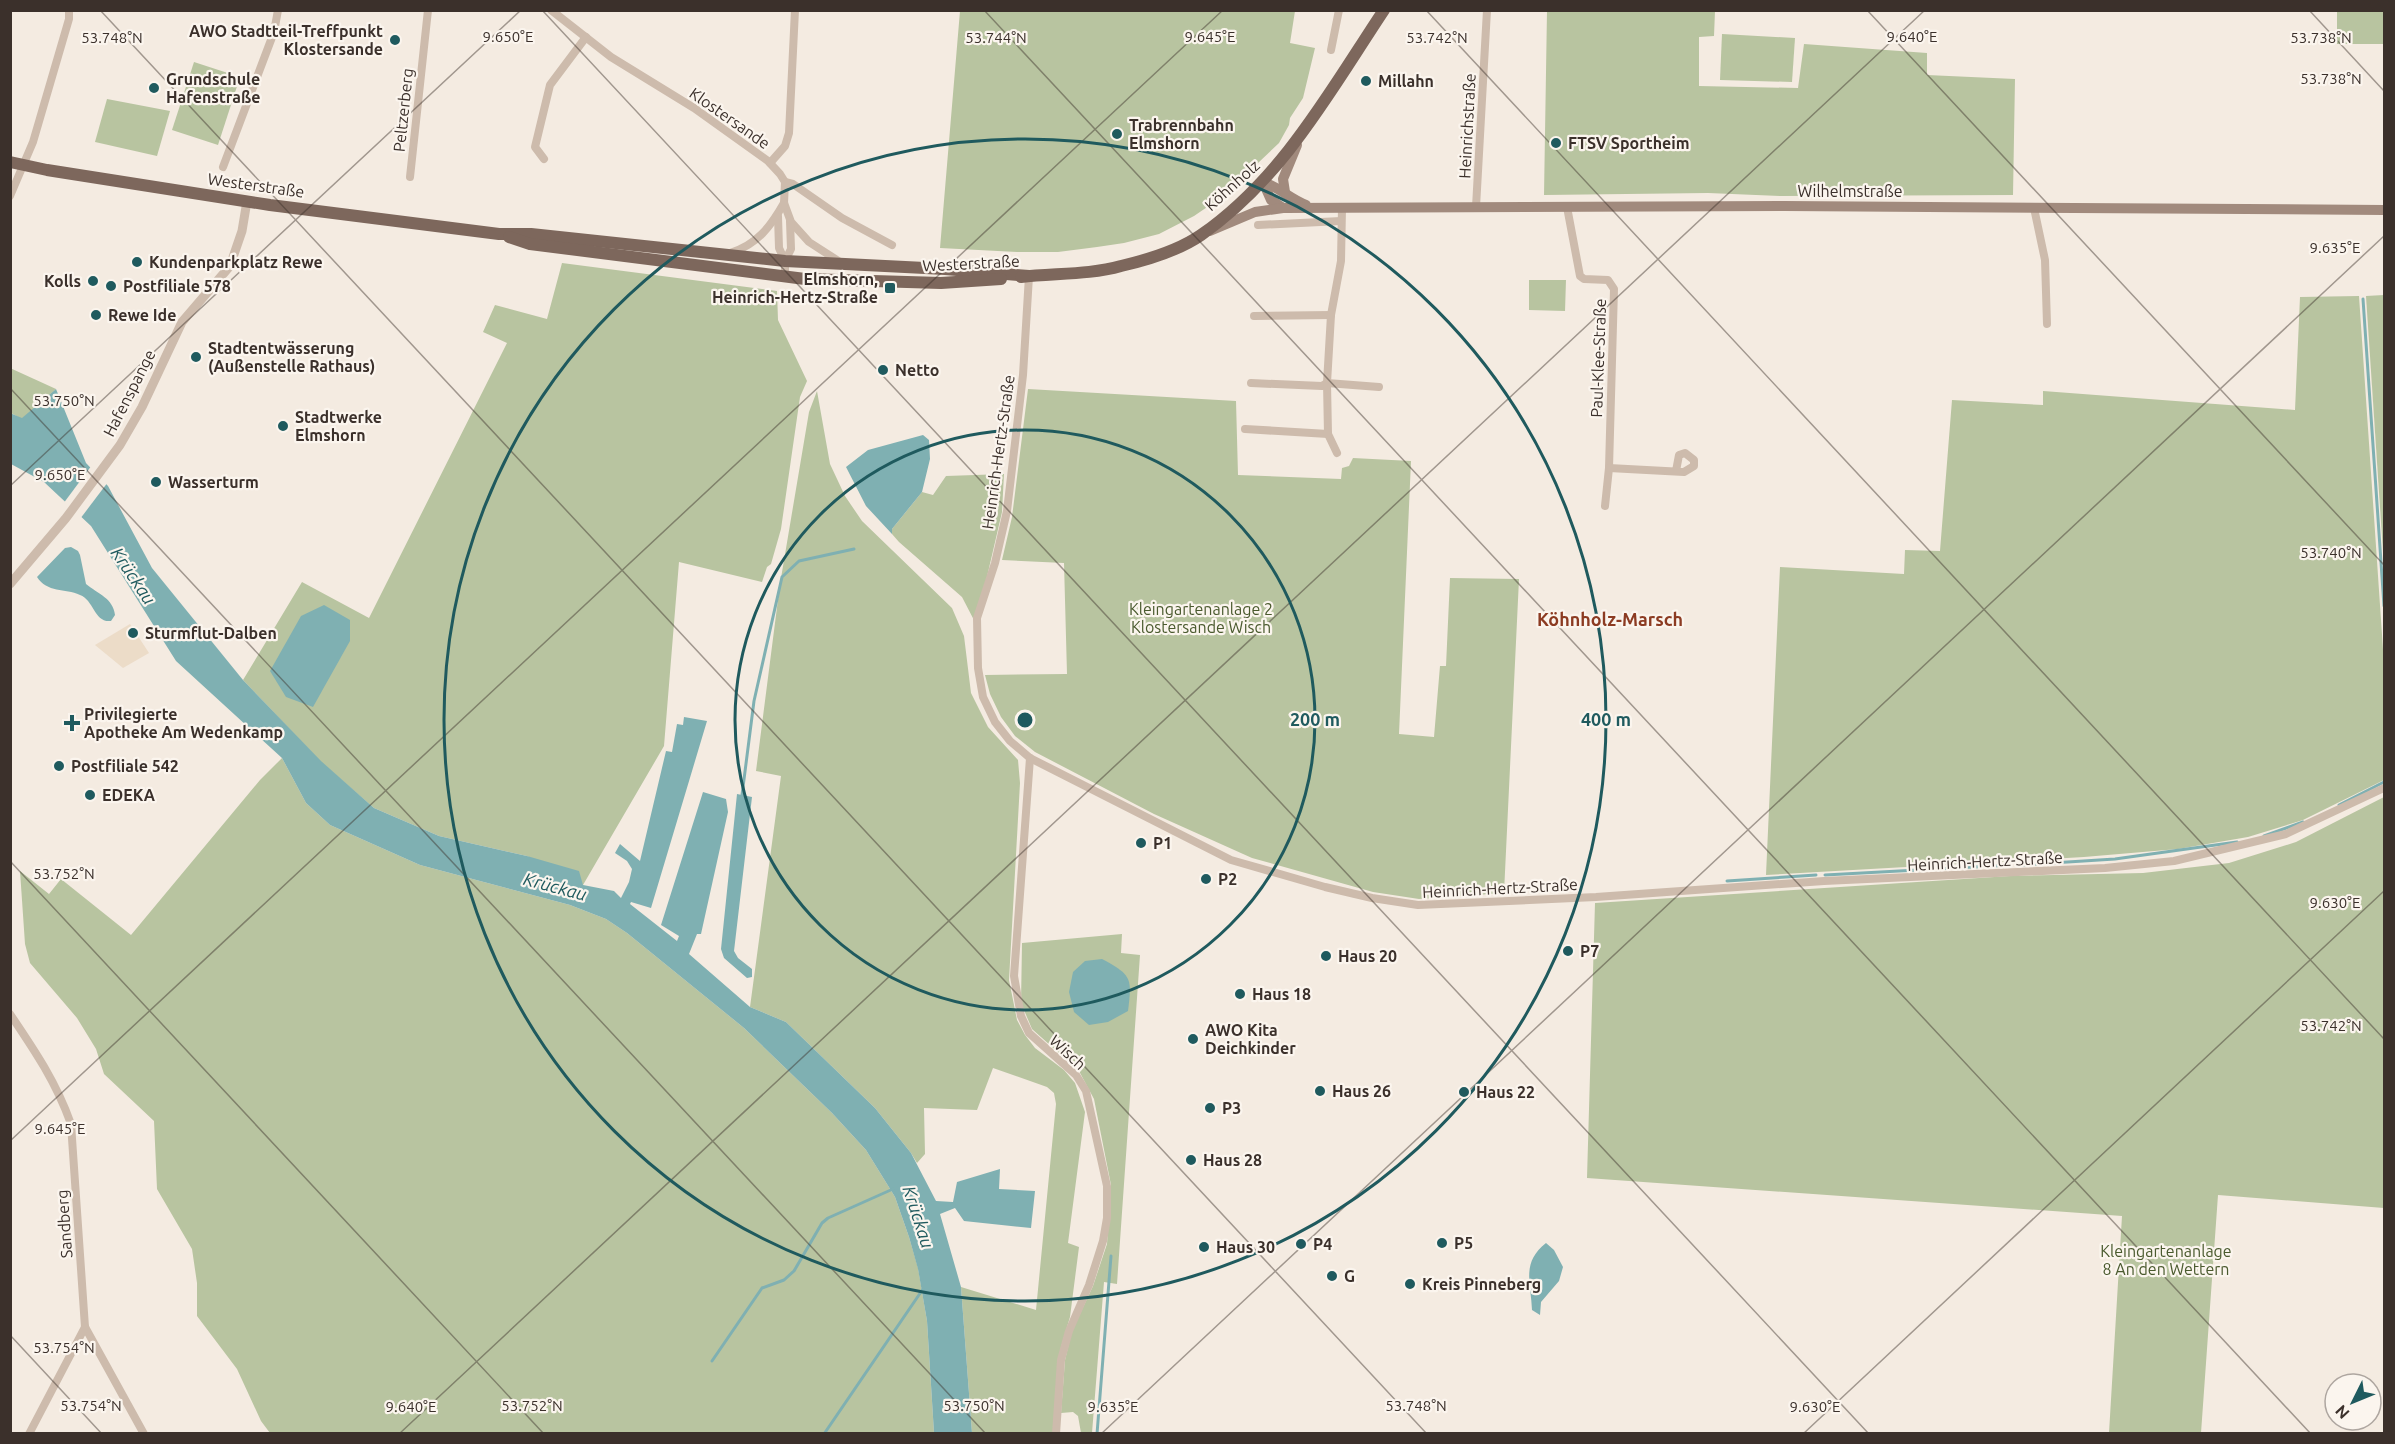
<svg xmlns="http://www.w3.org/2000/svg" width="2395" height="1444" font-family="Ubuntu,sans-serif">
  <rect width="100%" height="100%" fill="#f4ebe1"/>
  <!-- green -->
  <g fill="#b8c4a0">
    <path d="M960,11H1295L1290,43L1315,48L1303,98L1290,118L1289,125L1279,143L1222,197L1194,216L1159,234L1124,243L1097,247L1058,252H1017L940,248Z"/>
    <path d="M1547,11H1715L1714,36L1699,37V86L1798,88L1804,44L1927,53V75L2015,79L2013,195L1781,196L1708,193L1544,195Z"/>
    <rect x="2337" y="11" width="47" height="33"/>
    <path d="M1722,34L1795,38L1792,82L1720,80Z"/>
    <path d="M194,62L240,77L218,145L172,130Z"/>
    <path d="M107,99L170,111L157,156L95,142Z"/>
    <path d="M562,263L777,291L778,320L807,381L800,397L781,529L771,564L767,567L762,582L679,562L664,746L583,885L527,856L439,836L374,808L321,762L243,680L302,582L369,618L507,343L483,332L495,305L547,319Z"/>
    <path d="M1529,280H1566L1565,311L1529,310Z"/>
    <path d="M2384,295V567L2366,296Z"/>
    <path d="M2359,296L2384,664V780L2303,820L2248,837L2178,849L2084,857L1766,875L1780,567L1904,574L1905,550L1940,551L1952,400L2043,405V391L2295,410L2300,297Z"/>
    <path d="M10,368L56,389L22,419L11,413Z"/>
    <path d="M1028,389L1236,401L1238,475L1341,479L1342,468L1349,466L1353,458L1411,461L1399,734L1434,737L1440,666H1446L1450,578L1519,579L1504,893L1419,899L1373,892L1252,858L1154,814L1035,752L1015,736L1001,717L990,694L985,675L1067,674L1064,563L1002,560L1012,517Z"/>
    <path d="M817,391L830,464L845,496L862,521L952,608L964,636L971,693L988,727L1018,760L1020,783L1009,980L1017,1020L1025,1035L1035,1048L1064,1070L1075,1083L1085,1112L1068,1243L1079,1247L1070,1317L1061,1347L1053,1433H972L961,1287L1036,1310L1056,1104L1054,1093L1047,1087L993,1068L977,1110L924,1108L925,1154L917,1163L911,1153L875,1108L786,1022L750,1007L781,776L756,771L780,584L809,412Z"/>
    <path d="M1004,474L1002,512L976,624L962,597L899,542L892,534V529L922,492L933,495L946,476Z"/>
    <path d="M282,758L306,803L330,825L420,865L570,905L606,919L627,933L744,1028L832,1113L866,1150L895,1197L909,1237L918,1268L927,1321L934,1433H270L261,1421L237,1369L197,1316V1283L192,1249L157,1189L154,1121L104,1074L96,1049L77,1018L30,963L25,944L20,871L49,894L61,879L131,935L260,780Z"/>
    <path d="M2384,797V1208L2218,1195L2201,1433H2109L2122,1216L1587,1178L1595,903L2010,876L2143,873L2229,863L2296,842Z"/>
    <path d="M1122,934L1121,953L1140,955L1117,1284L1104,1282L1092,1433H1081L1078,1416L1073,1412L1061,1413L1065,1360L1072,1331L1093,1286L1107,1244L1111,1185L1094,1099L1079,1071L1032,1029L1021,1003L1022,943Z"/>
  </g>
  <!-- plaza -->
  <path fill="#ecdcc8" d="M130,624L149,653L123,668L95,645Z"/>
  <!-- water -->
  <g fill="#7fb0b2">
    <path d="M56,389L86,463L108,486L152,568L243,680L321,761L374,808L439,836L527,856L579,871L583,885L614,891L621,898L629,882L632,869L627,861L615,853L620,844L640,861L666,751L672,752L677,724L683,725L684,717L707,721L651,908L631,902L630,904L677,941L679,936L661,925L703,792L726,799L728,812L701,934H697L689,954L750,1007L786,1022L875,1108L911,1153L936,1201L953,1202L957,1182L1000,1169L999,1189L1035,1191L1031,1228L964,1221L955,1208L940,1214L961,1287L972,1433H934L927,1321L918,1269L909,1237L895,1197L866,1150L832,1113L744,1028L627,933L606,919L570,905L420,865L330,825L306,803L282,758L176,661L91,526L44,482L11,464L10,413L22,418Z"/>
    <path d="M923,435L929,440L930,459L922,492L892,529V534L866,506L846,467L868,450Z"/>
    <path d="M71,547L78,551L80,555L86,584C98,594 113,598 115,615L111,621C94,623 94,600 80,595C65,588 47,593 37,577L65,548Z"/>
    <path d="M324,605L350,620V641L313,707L286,697L270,671L301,616Z"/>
    <path d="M737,794L752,797L734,951L738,958L752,969V977L747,978L724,958L721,949Z"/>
    <path d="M1102,959C1132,975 1132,978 1128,1011L1108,1022L1089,1025L1074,1012L1069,992L1073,972L1085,961Z"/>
    <path d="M1546,1243L1554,1250L1563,1267L1559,1281L1541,1302L1540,1315L1532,1310C1531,1282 1521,1263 1546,1243Z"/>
  </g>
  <!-- pier -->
  <path fill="#f4ebe1" d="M92,465L108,482L80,519L63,504Z"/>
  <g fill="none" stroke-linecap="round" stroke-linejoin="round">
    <!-- stream -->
    <g stroke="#7fb0b2" stroke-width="3">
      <path d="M2363,299L2384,606"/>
      <path d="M742,795L754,701L782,577L799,561L854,549"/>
      <path d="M2339,805L2384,782"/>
      <path d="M2264,836L2303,822"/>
      <path d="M2021,865L2115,859L2237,842"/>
      <path d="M1825,875L2010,865"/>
      <path d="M1727,881L1816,875"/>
      <path d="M712,1361L762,1288L784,1280L794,1271L822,1223L828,1218L893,1189"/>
      <path d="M824,1434L923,1289"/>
      <path d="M1097,1434L1111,1256"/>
    </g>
    <!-- minor -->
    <g stroke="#cdbbac" stroke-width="8">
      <path d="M551,10L611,57L694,108L768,161L780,174L785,182L784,203L791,222L809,242L840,262"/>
      <path d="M1331,50L1339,10"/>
      <path d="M544,159L535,147L550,85L586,37"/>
      <path d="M770,163L785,146L789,133L795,10"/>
      <path d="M223,167L274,32L278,10"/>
      <path d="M410,177L428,10"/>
      <path d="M785,182L793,184L842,218L892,245"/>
      <path d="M10,196L33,142L69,19V10"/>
      <path d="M1476,207L1487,10"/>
      <path d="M1567,207L1580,276L1584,279L1608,280L1614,289L1609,468L1605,506"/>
      <path d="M2034,208L2045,260L2047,324"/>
      <path d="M778,216L779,248L785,261"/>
      <path d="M1258,225L1341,221"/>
      <path d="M730,253C757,245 771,226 784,203"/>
      <path d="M1029,276L1023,375L1007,511L995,563L977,618L978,668L983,697L995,722L1010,741L1030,758L1231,860L1325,887L1372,898L1418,905L1596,897L1824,881L2105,868L2174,861L2286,834L2384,788"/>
      <path d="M785,277V261L791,249L790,221"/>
      <path d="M1254,316L1331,315"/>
      <path d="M1251,383L1322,386L1327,383L1379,387"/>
      <path d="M1245,429L1328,434"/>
      <path d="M1337,453L1328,434L1327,383L1331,315L1341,261L1342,208"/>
      <path d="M1609,468L1684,472L1694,466V460L1685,453L1679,455L1676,471"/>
      <path d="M1030,758L1014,976L1021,1016L1029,1033L1076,1075L1086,1091L1107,1186V1218L1103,1241L1089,1285L1069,1331L1061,1360L1056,1434"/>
      <path d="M10,1014C35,1051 56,1082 71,1124L85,1327L144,1434"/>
      <path d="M29,1434L85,1327"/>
    </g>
    <!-- tertiary -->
    <path stroke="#cdbbac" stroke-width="9" d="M10,584L66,518L120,445L142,407L182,322L230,266L242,231L247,201"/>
    <!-- secondary -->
    <g stroke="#a18a7d" stroke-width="10">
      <path d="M1263,182C1279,187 1290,199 1306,205"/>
      <path d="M1263,182L1271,200L1283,208"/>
      <path d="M1285,192L1283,179L1297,145"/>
      <path d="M1210,231L1255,212L1283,208L1785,206L2384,210"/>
    </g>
    <!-- primary -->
    <g stroke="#7d675c" stroke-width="12">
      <path d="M10,162L47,170L270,205L499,234H531L785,261L945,269L1029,276"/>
      <path d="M509,237L530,244L805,279L941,283L1001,279"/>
      <path d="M1021,277C1054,273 1089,275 1121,266C1147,260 1178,251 1201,235C1283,178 1330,91 1384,10"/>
    </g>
  </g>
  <!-- ticks -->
  <path fill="none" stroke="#3b302b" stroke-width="1.5" stroke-opacity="0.45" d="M100,10L1427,1434M542,10L1869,1434M984,10L2311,1434M1426,10L2384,1039M1867,10L2384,565M2309,10L2384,91M10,388L986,1434M10,486L521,10M10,861L544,1434M10,1141L1223,10M10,1335L102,1434M399,1434L1925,10M1101,1434L2384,236M1803,1434L2384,891"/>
  <!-- distance rings -->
  <g fill="none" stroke="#1f5a5e" stroke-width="3">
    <circle cx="1025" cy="720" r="290"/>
    <circle cx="1025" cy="720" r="581"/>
  </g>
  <!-- markers -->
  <g fill="#1f5a5e" stroke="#fbf5ee" stroke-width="2">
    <circle cx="395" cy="40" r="6"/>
    <circle cx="1366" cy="81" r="6"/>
    <circle cx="154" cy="88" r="6"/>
    <circle cx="1117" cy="134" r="6"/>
    <circle cx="1556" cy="143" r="6"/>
    <circle cx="137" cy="262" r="6"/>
    <circle cx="93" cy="281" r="6"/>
    <circle cx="111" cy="286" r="6"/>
    <rect x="884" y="282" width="12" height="12" rx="3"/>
    <circle cx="96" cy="315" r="6"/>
    <circle cx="196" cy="357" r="6"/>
    <circle cx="883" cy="370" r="6"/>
    <circle cx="283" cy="426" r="6"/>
    <circle cx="156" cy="482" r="6"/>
    <circle cx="133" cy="633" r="6"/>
    <path d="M69 714h6v6h6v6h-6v6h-6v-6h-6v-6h6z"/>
    <circle cx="59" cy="766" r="6"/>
    <circle cx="90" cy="795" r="6"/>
    <circle cx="1141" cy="843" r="6"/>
    <circle cx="1206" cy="879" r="6"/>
    <circle cx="1568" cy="951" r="6"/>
    <circle cx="1326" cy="956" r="6"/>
    <circle cx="1240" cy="994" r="6"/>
    <circle cx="1193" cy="1039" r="6"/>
    <circle cx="1320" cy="1091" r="6"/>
    <circle cx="1464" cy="1092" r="6"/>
    <circle cx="1210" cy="1108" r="6"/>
    <circle cx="1191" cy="1160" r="6"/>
    <circle cx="1442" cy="1243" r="6"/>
    <circle cx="1301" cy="1244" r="6"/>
    <circle cx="1204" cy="1247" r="6"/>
    <circle cx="1332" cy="1276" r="6"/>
    <circle cx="1410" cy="1284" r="6"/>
  </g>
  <g text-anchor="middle" stroke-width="4.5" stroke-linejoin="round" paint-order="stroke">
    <!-- poi labels -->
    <g font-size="16" font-weight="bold" fill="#3b302b" stroke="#fbf5ee" text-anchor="start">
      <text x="383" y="37" text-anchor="end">AWO Stadtteil-Treffpunkt<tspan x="383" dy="18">Klostersande</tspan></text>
      <text x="166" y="85">Grundschule<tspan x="166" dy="18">Hafenstraße</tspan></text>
      <text x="1378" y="87">Millahn</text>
      <text x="1129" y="131">Trabrennbahn<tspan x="1129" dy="18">Elmshorn</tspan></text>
      <text x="1568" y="149">FTSV Sportheim</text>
      <text x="149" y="268">Kundenparkplatz Rewe</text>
      <text x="878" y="285" text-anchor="end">Elmshorn,<tspan x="878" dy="18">Heinrich-Hertz-Straße</tspan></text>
      <text x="81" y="287" text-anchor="end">Kolls</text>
      <text x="123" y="292">Postfiliale 578</text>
      <text x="108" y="321">Rewe Ide</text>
      <text x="208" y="354">Stadtentwässerung<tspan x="208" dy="18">(Außenstelle Rathaus)</tspan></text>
      <text x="895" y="376">Netto</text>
      <text x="295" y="423">Stadtwerke<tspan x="295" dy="18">Elmshorn</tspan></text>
      <text x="168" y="488">Wasserturm</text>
      <text x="145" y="639">Sturmflut-Dalben</text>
      <text x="84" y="720">Privilegierte<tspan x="84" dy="18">Apotheke Am Wedenkamp</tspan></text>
      <text x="71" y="772">Postfiliale 542</text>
      <text x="102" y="801">EDEKA</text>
      <text x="1153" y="849">P1</text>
      <text x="1218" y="885">P2</text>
      <text x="1580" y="957">P7</text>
      <text x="1338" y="962">Haus 20</text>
      <text x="1252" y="1000">Haus 18</text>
      <text x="1205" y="1036">AWO Kita<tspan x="1205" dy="18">Deichkinder</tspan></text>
      <text x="1332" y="1097">Haus 26</text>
      <text x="1476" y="1098">Haus 22</text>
      <text x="1222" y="1114">P3</text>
      <text x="1203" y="1166">Haus 28</text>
      <text x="1454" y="1249">P5</text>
      <text x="1313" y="1250">P4</text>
      <text x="1216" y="1253">Haus 30</text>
      <text x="1344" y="1282">G</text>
      <text x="1422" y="1290">Kreis Pinneberg</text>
    </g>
    <!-- street labels -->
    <g font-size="16" fill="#3b302b" stroke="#fbf5ee">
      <text transform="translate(403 110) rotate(-84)" y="6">Peltzerberg</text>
      <text transform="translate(730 118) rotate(35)" y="6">Klostersande</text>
      <text transform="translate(1467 126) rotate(-87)" y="6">Heinrichstraße</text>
      <text transform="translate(256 185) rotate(8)" y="6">Westerstraße</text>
      <text transform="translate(1232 185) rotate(-42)" y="6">Köhnholz</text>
      <text x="1850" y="197">Wilhelmstraße</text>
      <text transform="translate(971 263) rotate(-3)" y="6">Westerstraße</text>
      <text transform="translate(1598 358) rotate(-88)" y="6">Paul-Klee-Straße</text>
      <text transform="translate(129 393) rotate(-63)" y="6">Hafenspange</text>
      <text transform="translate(998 452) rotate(-82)" y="6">Heinrich-Hertz-Straße</text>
      <text transform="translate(1985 861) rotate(-3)" y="6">Heinrich-Hertz-Straße</text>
      <text transform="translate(1500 888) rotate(-3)" y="6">Heinrich-Hertz-Straße</text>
      <text transform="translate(1068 1052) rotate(43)" y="6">Wisch</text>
      <text transform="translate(64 1224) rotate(-94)" y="6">Sandberg</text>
    </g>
    <!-- park labels -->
    <g font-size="16" fill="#4a5a2e" stroke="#fbf5ee">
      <text x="1201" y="615">Kleingartenanlage 2<tspan x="1201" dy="18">Klostersande Wisch</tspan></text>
      <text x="2166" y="1257">Kleingartenanlage<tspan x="2166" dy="18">8 An den Wettern</tspan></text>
    </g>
    <!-- water labels -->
    <g font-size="18" font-style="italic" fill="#1f5a5e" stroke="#fbf5ee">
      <text transform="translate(133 576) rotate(56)" y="6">Krückau</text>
      <text transform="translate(555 887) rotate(15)" y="6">Krückau</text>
      <text transform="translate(918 1217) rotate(72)" y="6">Krückau</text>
    </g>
    <!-- neighbourhood labels -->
    <g font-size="18" font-weight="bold" fill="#8c3b22" stroke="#fbf5ee">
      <text x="1610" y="626">Köhnholz-Marsch</text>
    </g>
  </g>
  <g font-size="15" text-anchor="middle" fill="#3b302b" stroke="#fbf5ee" stroke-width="4.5" stroke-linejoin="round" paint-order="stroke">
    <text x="508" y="42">9.650°E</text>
    <text x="1210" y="42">9.645°E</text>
    <text x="1912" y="42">9.640°E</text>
    <text x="112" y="43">53.748°N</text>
    <text x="996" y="43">53.744°N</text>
    <text x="1437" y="43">53.742°N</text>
    <text x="2321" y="43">53.738°N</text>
    <text x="2331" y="84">53.738°N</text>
    <text x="2335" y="253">9.635°E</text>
    <text x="64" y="406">53.750°N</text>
    <text x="60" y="480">9.650°E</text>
    <text x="2331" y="558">53.740°N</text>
    <text x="64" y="879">53.752°N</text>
    <text x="2335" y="908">9.630°E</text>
    <text x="2331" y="1031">53.742°N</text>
    <text x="60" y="1134">9.645°E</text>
    <text x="64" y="1353">53.754°N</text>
    <text x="91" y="1411">53.754°N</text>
    <text x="532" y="1411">53.752°N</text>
    <text x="974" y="1411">53.750°N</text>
    <text x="1416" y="1411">53.748°N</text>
    <text x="411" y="1412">9.640°E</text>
    <text x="1113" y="1412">9.635°E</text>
    <text x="1815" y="1412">9.630°E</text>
  </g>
  <circle cx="1025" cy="720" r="9" fill="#1f5a5e" stroke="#fbf5ee" stroke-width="3"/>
  <g font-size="18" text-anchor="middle" font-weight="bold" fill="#1f5a5e" stroke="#fbf5ee" stroke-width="4.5" stroke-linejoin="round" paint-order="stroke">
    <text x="1315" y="726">200 m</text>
    <text x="1606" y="726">400 m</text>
  </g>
  <!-- border -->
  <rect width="2395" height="1444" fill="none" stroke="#3b302b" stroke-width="24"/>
  <!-- north arrow -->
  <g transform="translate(2353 1402) rotate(227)"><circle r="28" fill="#fbf5ee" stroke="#aea6a0" stroke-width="1.5"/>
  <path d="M0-4.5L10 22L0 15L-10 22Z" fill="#1f5a5e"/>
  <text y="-9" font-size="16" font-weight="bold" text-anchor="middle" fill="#3b302b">N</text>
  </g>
</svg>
